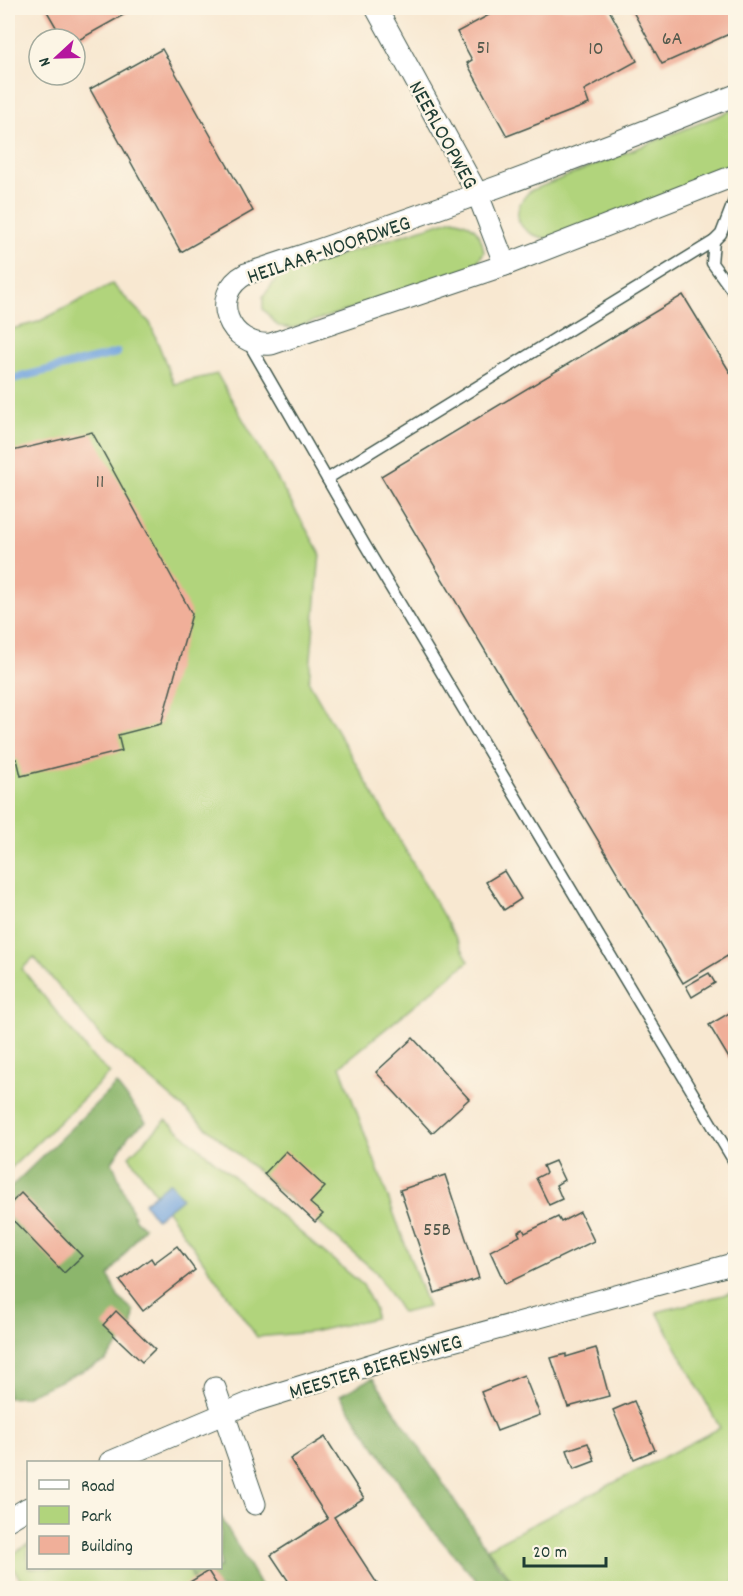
<svg xmlns="http://www.w3.org/2000/svg" width="743" height="1596" font-family="Dekko,sans-serif">
  <rect width="100%" height="100%" fill="#fcf5e5"/>
  <filter id="ink" filterUnits="userSpaceOnUse"><feTurbulence type="fractalNoise" baseFrequency=".0167" numOctaves="2"/><feDisplacementMap in="SourceGraphic" scale="12" xChannelSelector="R" yChannelSelector="G"/><feConvolveMatrix kernelMatrix="1 2 1 2 8 2 1 2 1" color-interpolation-filters="sRGB"/></filter>
  <filter id="wash" filterUnits="userSpaceOnUse"><feTurbulence type="fractalNoise" baseFrequency=".008" numOctaves="4" result="noise"/><feDisplacementMap in="SourceGraphic" scale="24" xChannelSelector="R" yChannelSelector="G"/><feGaussianBlur stdDeviation="1.35" result="paint"/><feColorMatrix in="noise" values="0 0 0 0 0 0 0 0 0 0 0 0 0 0 0 0 0 1.4 0 .05"/><feComposite in="paint" operator="in"/></filter>
  <g filter="url(#wash)">
    <rect width="100%" height="100%" fill="#f8e8d1"/>
    <!-- green -->
    <g fill="#b1d47c" stroke="#688858" stroke-width="1.5">
      <path d="M735,109V167L552,239C521,237 505,215 530,191Z"/>
      <path d="M453,219C473,223 481,231 484,252L473,269L293,328L278,326L263,309V297L280,274Z"/>
      <path d="M112,284L150,323L174,384L217,374L320,553L309,682L469,961L340,1066L428,1307L402,1313L376,1272L104,1040L34,957L22,969L94,1059L110,1073L8,1171V330L38,322Z"/>
      <path d="M166,1120L363,1285L375,1310V1318L312,1332L257,1337L129,1156Z"/>
      <path d="M735,1292V1588H518L487,1548L720,1428L657,1312Z"/>
      <path d="M28,1544V1568H187L199,1588H25L8,1558Z"/>
    </g>
    <!-- forest -->
    <g fill="#8cb66c" stroke="#567a50" stroke-width="1.5">
      <path d="M116,1084L146,1122L129,1135L112,1162L135,1219L144,1227L109,1276L118,1297L134,1311L132,1330L105,1361L24,1397L8,1398V1190Z"/>
      <path d="M373,1378L498,1566L518,1588H483L429,1526L340,1395Z"/>
      <path d="M221,1517L262,1588H199L187,1568H220Z"/>
    </g>
    <!-- water -->
    <path fill="#73a5de" stroke="#497189" stroke-width="1.5" d="M170,1182L182,1198L156,1219L144,1203Z"/>
    <g fill="none" stroke-linecap="round" stroke-linejoin="round">
      <!-- stream -->
      <path stroke="#73a5de" stroke-width="8" d="M8,380L117,353"/>
    </g>
    <g id="blocks">
      <!-- building -->
      <g fill="#f0af99">
        <path d="M45,8H136L75,42V39H63Z"/>
        <path d="M502,8H608L637,61L584,90L589,104L507,136L467,63L472,60L457,32Z"/>
        <path d="M631,8H736V31L662,64Z"/>
        <path d="M162,49L253,211L181,252L90,89Z"/>
        <path d="M683,295L736,382V965L729,955L683,983L381,476Z"/>
        <path d="M92,432L192,614L161,724L118,735L122,751L21,776L17,759L8,761V452Z"/>
        <path d="M504,871L521,899L504,910L486,882Z"/>
        <path d="M709,973L715,983L692,997L686,986Z"/>
        <path d="M736,1009V1070L709,1025Z"/>
        <path d="M413,1038L469,1099L432,1133L376,1072Z"/>
        <path d="M286,1151L325,1187L310,1203L323,1214L315,1222L264,1174Z"/>
        <path d="M555,1161L564,1180L556,1185L562,1199L549,1205L536,1178L546,1173L543,1166Z"/>
        <path d="M445,1175L479,1278L435,1293L400,1190Z"/>
        <path d="M21,1193L82,1256L64,1273L8,1215V1206Z"/>
        <path d="M580,1212L594,1241L505,1284L490,1251L520,1236L518,1232L523,1229L525,1233L558,1217L561,1222Z"/>
        <path d="M177,1246L195,1270L143,1311L120,1281L151,1258L154,1263Z"/>
        <path d="M116,1311L155,1349L142,1362L103,1325Z"/>
        <path d="M596,1348L609,1396L568,1407L551,1358L566,1354V1357Z"/>
        <path d="M524,1375L540,1415L497,1431L481,1392Z"/>
        <path d="M634,1401L655,1450L634,1459L613,1410Z"/>
        <path d="M325,1437L364,1498L334,1517L380,1588H293L271,1555L328,1519L290,1459Z"/>
        <path d="M588,1443L595,1461L574,1469L567,1450Z"/>
        <path d="M208,1571L219,1588H180Z"/>
      </g>
    </g>
  </g>
  <g filter="url(#ink)">
    <use href="#blocks" fill-opacity="0" stroke="#40574c" stroke-width="1.5"/>
    <g fill="none" stroke-linecap="round" stroke-linejoin="round">
      <!-- lane casing -->
      <g stroke="#40574c" stroke-width="13">
        <g id="lane">
          <path d="M714,241L712,263L736,296"/>
          <path d="M248,342L365,545L736,1165"/>
          <path d="M327,479L714,241L721,234L736,195"/>
        </g>
      </g>
      <!-- street casing -->
      <g stroke="#40574c" stroke-width="23">
        <g id="street">
          <path d="M376,8L478,195L505,265"/>
          <path d="M736,95C575,160 412,220 246,274C207,295 229,348 271,344L505,265L736,175"/>
          <path d="M215,1388L255,1504"/>
          <path d="M110,1462L254,1401L409,1353L736,1263"/>
          <path d="M8,1520L28,1508"/>
        </g>
      </g>
      <!-- lane -->
      <use href="#lane" stroke="#fff" stroke-width="10"/>
      <!-- street -->
      <use href="#street" stroke="#fff" stroke-width="21"/>
    </g>
  </g>
  <g text-anchor="middle" stroke-width="5" stroke-linejoin="round" paint-order="stroke">
    <!-- number labels -->
    <g font-size="20" fill="#535a4d">
      <text x="672" y="44">6A</text>
      <text x="483" y="53">51</text>
      <text x="596" y="54">10</text>
      <text x="100" y="487">11</text>
      <text x="437" y="1235">55B</text>
    </g>
    <!-- street labels -->
    <g font-size="22" fill="#1f3d34" stroke="#fcf5e5">
      <text transform="translate(445 134) rotate(61)" y="8">NEERLOOPWEG</text>
      <text transform="translate(328 248) rotate(-19)" y="8">HEILAAR-NOORDWEG</text>
      <text transform="translate(375 1365) rotate(-17)" y="8">MEESTER BIERENSWEG</text>
    </g>
  </g>
  <!-- margin -->
  <rect width="743" height="1596" fill="none" stroke="#fcf5e5" stroke-width="30"/>
  <!-- legend -->
  <rect x="27" y="1461" width="195" height="108" fill="#fcf5e5" stroke="#a4ab9e" stroke-width="1.5"/>
  <rect x="39" y="1480" width="30" height="9" fill="#ffffff" stroke="#a4ab9e" stroke-width="1.5"/>
  <text x="81" y="1491" font-size="18" fill="#1f3d34">Road</text>
  <rect x="39" y="1506" width="30" height="18" fill="#b1d47c" stroke="#a4ab9e" stroke-width="1.5"/>
  <text x="81" y="1521" font-size="18" fill="#1f3d34">Park</text>
  <rect x="39" y="1536" width="30" height="18" fill="#f0af99" stroke="#a4ab9e" stroke-width="1.5"/>
  <text x="81" y="1551" font-size="18" fill="#1f3d34">Building</text>
  <!-- north arrow -->
  <g transform="translate(57 57) rotate(248)"><circle r="28" fill="#fcf5e5" stroke="#a4ab9e" stroke-width="1.5"/>
  <path d="M0-4.5L10 22L0 15L-10 22Z" fill="#b5179e"/>
  <text y="-9" font-size="16" font-weight="bold" text-anchor="middle" fill="#1f3d34">N</text>
  </g>
  <!-- scale -->
  <path d="M524 1557v9h82v-9" fill="none" stroke="#1f3d34" stroke-width="3"/>
  <text x="533" y="1557" font-size="18" fill="#1f3d34" stroke="#fcf5e5" stroke-width="4.5" paint-order="stroke">20 m</text>
</svg>
